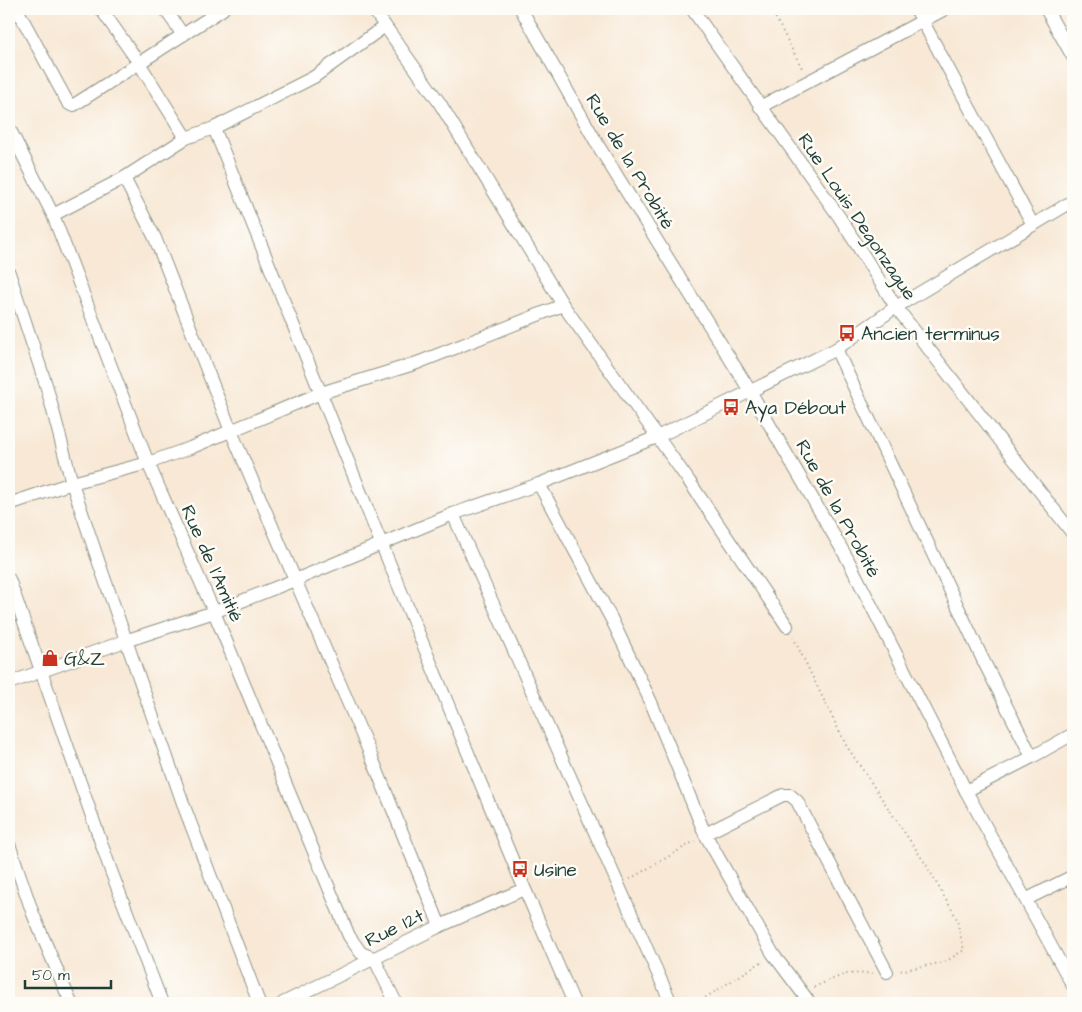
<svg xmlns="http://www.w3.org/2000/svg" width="1082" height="1012" font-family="'Architects Daughter',sans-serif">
  <rect width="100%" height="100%" fill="#fdfcf7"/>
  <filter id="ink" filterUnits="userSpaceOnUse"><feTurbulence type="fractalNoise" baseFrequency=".02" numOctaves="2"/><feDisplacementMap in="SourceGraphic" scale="10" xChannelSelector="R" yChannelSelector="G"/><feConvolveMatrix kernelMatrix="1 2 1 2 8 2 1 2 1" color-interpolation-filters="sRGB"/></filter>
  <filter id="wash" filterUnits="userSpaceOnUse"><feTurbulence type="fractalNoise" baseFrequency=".0096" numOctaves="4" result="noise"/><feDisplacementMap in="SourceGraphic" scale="20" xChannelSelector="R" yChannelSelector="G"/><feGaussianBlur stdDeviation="1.12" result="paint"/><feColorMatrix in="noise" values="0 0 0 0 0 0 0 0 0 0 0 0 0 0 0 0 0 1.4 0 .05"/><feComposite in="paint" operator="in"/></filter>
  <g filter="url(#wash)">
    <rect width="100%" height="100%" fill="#f8e8d5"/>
  </g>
  <g filter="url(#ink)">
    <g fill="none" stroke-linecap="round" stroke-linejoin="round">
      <!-- minor casing -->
      <g stroke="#8c9284" stroke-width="14">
        <g id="minor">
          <path d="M17,9L68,103L71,105H74L223,9"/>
          <path d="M101,9L139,63L186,138L214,128L381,543L517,871L574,1003"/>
          <path d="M165,9L183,35"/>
          <path d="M373,9L439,102L563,305L689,481L787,626"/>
          <path d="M521,9L599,147L750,391L847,558L966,791L1073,986"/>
          <path d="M692,9L840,218L896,307L1073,534"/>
          <path d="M916,9L1033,225"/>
          <path d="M1046,9L1073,57"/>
          <path d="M760,107L945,9"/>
          <path d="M9,128L53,215L148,463L214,612L349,936L361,953L374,958L396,1003"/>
          <path d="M214,128L314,77L385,26"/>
          <path d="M124,178L155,238L231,431L372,758L440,926"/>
          <path d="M53,215L124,178L186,138"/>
          <path d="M9,273L47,388L72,483L99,563L185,809L259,1003"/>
          <path d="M836,349L983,660L1032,757L966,791"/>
          <path d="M539,484L612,620L650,700L705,834L773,954L810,1003"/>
          <path d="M9,504L72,483L148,463L190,448L321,393L417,363L563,305"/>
          <path d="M453,514L671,1003"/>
          <path d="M9,579L111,871L162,1003"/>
          <path d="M9,683L125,641L214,612L295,580L453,514L539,484L657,437L836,349L896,307L1073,201"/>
          <path d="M1032,757L1073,734"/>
          <path d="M705,834L783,795H790L797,801L887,972"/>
          <path d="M9,844L33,914L71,1003"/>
          <path d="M1027,899L1073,876"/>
          <path d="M283,1003L440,926L524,889"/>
        </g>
      </g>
      <!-- path -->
      <g stroke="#8c9284" stroke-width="2" stroke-dasharray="1 4" stroke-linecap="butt">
        <path d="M771,9L803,70"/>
        <path d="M793,637L846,745L925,863L956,917L964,950L945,962L899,971"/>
        <path d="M630,879L695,841"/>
        <path d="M814,987L845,974L874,973"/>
        <path d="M697,1003L763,961"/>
      </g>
      <!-- minor -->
      <use href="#minor" stroke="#fff" stroke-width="12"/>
    </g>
  </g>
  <!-- icons -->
  <defs>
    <g id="bus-bare" transform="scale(1.35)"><path d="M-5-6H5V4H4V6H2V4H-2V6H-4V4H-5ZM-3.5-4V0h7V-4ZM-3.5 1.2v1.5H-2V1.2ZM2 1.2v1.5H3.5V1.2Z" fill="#c8321e" stroke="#fdfcf7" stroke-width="2.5" paint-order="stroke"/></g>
    <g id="shop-bare" transform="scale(1.35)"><path d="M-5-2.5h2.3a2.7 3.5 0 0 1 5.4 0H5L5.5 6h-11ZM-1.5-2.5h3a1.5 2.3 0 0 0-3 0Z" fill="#c8321e" stroke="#fdfcf7" stroke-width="2.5" paint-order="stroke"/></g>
  </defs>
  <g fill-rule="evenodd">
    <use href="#bus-bare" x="847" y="333"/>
    <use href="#bus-bare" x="731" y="407"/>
    <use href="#shop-bare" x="50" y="658"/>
    <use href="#bus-bare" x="520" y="869"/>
  </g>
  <g text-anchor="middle" stroke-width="5" stroke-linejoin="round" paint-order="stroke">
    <!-- street labels -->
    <g font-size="19" fill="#1f3d34" stroke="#fdfcf7">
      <text transform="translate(631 161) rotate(59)" y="7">Rue de la Probité</text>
      <text transform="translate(858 216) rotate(56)" y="7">Rue Louis Degonzague</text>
      <text transform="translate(839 508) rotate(61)" y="7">Rue de la Probité</text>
      <text transform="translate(213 563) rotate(66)" y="7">Rue de l'Amitié</text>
      <text transform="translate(394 927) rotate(-26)" y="7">Rue I2t</text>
    </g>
    <!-- poi labels -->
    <g font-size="19" fill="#1f3d34" stroke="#fdfcf7" text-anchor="start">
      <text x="861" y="340">Ancien terminus</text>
      <text x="745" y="414">Aya Débout</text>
      <text x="64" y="665">G&amp;Z</text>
      <text x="534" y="876">Usine</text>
    </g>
  </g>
  <!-- margin -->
  <rect width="1082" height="1012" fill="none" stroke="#fdfcf7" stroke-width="30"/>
  <!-- scale -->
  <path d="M25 980v8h86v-8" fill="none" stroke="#1f3d34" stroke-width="2.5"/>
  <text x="32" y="980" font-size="15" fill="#1f3d34" stroke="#fdfcf7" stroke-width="4" paint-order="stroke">50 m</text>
</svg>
